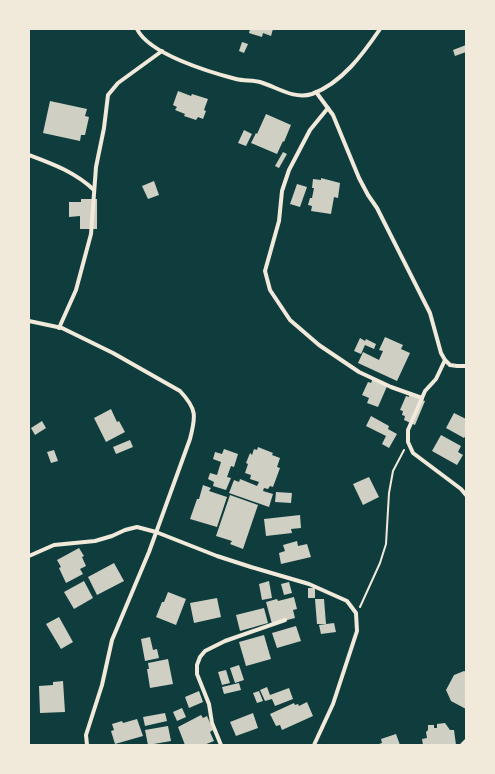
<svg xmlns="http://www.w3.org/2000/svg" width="495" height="774" font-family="'Golos Text',sans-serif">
  <rect width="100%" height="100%" fill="#0f3d3e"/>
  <!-- building -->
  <g fill="#cfcfc3">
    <path d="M250,29H273L271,36L263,33L262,37L249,33Z"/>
    <path d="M242,42L248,44L244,53L239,51Z"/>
    <path d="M466,45V52L455,56L453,50Z"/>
    <path d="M178,91L191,96L192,94L208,99L204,110L206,111L203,119L198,117L196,120L184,116L185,114L175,110L177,107L173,105Z"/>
    <path d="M50,101L87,109L85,116L89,117L85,135H81L80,141L43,133Z"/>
    <path d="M266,114L291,125L284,142L283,141L277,154L251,143L256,133L257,134Z"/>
    <path d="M244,130L252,134L246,146L238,143Z"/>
    <path d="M283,152L287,154L279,168L275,166Z"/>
    <path d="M321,178L340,183L338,198L334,197L331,214L311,211L312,206L308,205L310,198H312L314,188H312L313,179L321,180Z"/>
    <path d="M154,181L159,195L148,199L142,186Z"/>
    <path d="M297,184L307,187L300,207L290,204Z"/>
    <path d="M81,199H97V229H80V216L69,217V202H81Z"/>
    <path d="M385,337L403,345L401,349L410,353L397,381L358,363L363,352L379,360L383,351L379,350Z"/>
    <path d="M360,338L365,341L366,339L376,344L374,349L365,345L361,354L354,351Z"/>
    <path d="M373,378L388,384L378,407L367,403L369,398L362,395L368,382L371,383Z"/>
    <path d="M409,395L425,401L415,425L404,420L405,416L402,415L403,411L400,410L406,396L409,397Z"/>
    <path d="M111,409L117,422L119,421L125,432L106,442L94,418Z"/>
    <path d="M454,413L466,419V435L464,438L446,428Z"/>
    <path d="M371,416L389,426L388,429L397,434L389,448L382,444L386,436L366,426Z"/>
    <path d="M42,421L46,428L35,435L31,428Z"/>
    <path d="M441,435L461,446L458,452L463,455L457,465L432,451Z"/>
    <path d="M130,440L133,447L116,454L113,447Z"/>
    <path d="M258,447L273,453L272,455L280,458L277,467L280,468L273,487L270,486L268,489L264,488L263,491L273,494L269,507L229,493L234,480L239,482L240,479L257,486L259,482L250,479L251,475L245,473L248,464L246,463L250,453L252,455L254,449L257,450Z"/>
    <path d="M224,449L238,454L234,467L231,466L227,477L231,478L226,490L213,486L214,482L208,479L210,473L217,475L221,462L213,459L215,452L222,454Z"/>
    <path d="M54,450L58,461L51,463L47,452Z"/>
    <path d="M369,477L379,497L363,505L353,484Z"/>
    <path d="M203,485L211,488L209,491L227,497L217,527L190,519L197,499H199Z"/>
    <path d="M276,492L292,493L291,503L275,502Z"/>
    <path d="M230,495L258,505L243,549L230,544L232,541L216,536Z"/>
    <path d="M300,515L301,528L291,529L292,533L266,536L264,519Z"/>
    <path d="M297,541L298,546L307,544L311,557L281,564L279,553L285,551L283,545Z"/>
    <path d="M79,548L84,556L82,557L86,566L80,569L83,574L66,583L59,568L61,567L57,560Z"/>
    <path d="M114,563L124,581L97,595L88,577Z"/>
    <path d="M84,581L93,598L74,609L64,592Z"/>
    <path d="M269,581L272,598L262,600L259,584Z"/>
    <path d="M289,582L292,593L284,595L281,584Z"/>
    <rect x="308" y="588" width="7" height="10"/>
    <path d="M168,592L186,599L176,625L156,617L162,602H164Z"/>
    <path d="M294,597L297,609L293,610L295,618L272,624L266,602L277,599L278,601Z"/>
    <path d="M217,598L221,617L194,623L190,603Z"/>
    <path d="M315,599H324L326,624H317Z"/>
    <path d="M264,608L268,623L240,631L236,615Z"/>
    <path d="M59,617L73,642L61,649L46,624Z"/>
    <path d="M334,623L336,632L321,634L319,625Z"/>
    <path d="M296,626L301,641L277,648L272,633Z"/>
    <path d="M264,635L271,659L246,666L239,642Z"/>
    <path d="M150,637L153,650L157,649L159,658L145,661L141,639Z"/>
    <path d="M168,659L173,684L150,688L147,669H149L148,663Z"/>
    <path d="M239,665L244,680L235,683L230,668Z"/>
    <path d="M226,670L230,683L222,685L218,672Z"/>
    <path d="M464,671L466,672V709L451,701L446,690L454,675Z"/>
    <path d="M63,681L65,712L40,713L39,686L53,685V682Z"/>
    <path d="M239,683L241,690L224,694L222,687Z"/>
    <path d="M267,687L270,695L289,688L293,699L275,706L272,699L265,701L260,690Z"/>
    <path d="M199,691L203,702L189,708L185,697Z"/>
    <path d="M259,691L263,701L257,703L253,693Z"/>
    <path d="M307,702L313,716L282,730L280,725L276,726L270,714L294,703L295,705L298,704L299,706Z"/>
    <path d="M182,708L186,717L177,721L173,712Z"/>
    <path d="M165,713L167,721L145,726L143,717Z"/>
    <path d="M253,713L258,728L236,736L230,722Z"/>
    <path d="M201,715L203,718L207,716L213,730L210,732L214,741L204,745H192L191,744L185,745L178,727Z"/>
    <path d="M137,719L143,736L115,744L111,731L114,730L112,724L122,721L123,723Z"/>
    <path d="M445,723L450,730H454L456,745H423L422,739L427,738L426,732L428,730V725H434V728H437V724Z"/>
    <path d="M168,726L171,741L148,745L145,730Z"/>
    <path d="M396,734L400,745H376L382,743L381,739Z"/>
  </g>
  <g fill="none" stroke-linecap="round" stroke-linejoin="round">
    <!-- path -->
    <path stroke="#f1e9da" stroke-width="2" d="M360,607L380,563L386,544L389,493L393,471L404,450"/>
    <!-- minor -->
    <g stroke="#f1e9da" stroke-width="4">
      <path d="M137,29C149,54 209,72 236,79C244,81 252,80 260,82C277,87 294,100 312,94C342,83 363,54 380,29"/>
      <path d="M316,92L333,115L359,178L368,195L377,208L430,313L441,353L445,360L450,365L457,366H466"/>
      <path d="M328,108L310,130L289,170L282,191L279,221L265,271L270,290L290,320L319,345L359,372L391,387L422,398"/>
      <path d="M29,155C53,164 75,172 94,190"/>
      <path d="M29,321L62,328L113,353L180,391C197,409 196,416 190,439L149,552L112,640L102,685L86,735L87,745"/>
      <path d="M59,328L76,290L91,234L96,167L104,128L108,95L118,83L162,51"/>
      <path d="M445,360L436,379L425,391L422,398L408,430V442L413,453L461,489L466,495"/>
      <path d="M29,556L54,545L95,541L112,536L125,530L137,527L156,532L217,556L251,567L309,584L347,601L356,613L357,631L333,704L314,745"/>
      <path d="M221,745L212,723L209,704L197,674V665L200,657L205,651L225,641L285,620"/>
      <path d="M462,745L466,741"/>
    </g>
  </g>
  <!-- border -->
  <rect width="495" height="774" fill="none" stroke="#f1e9da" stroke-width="60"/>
</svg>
